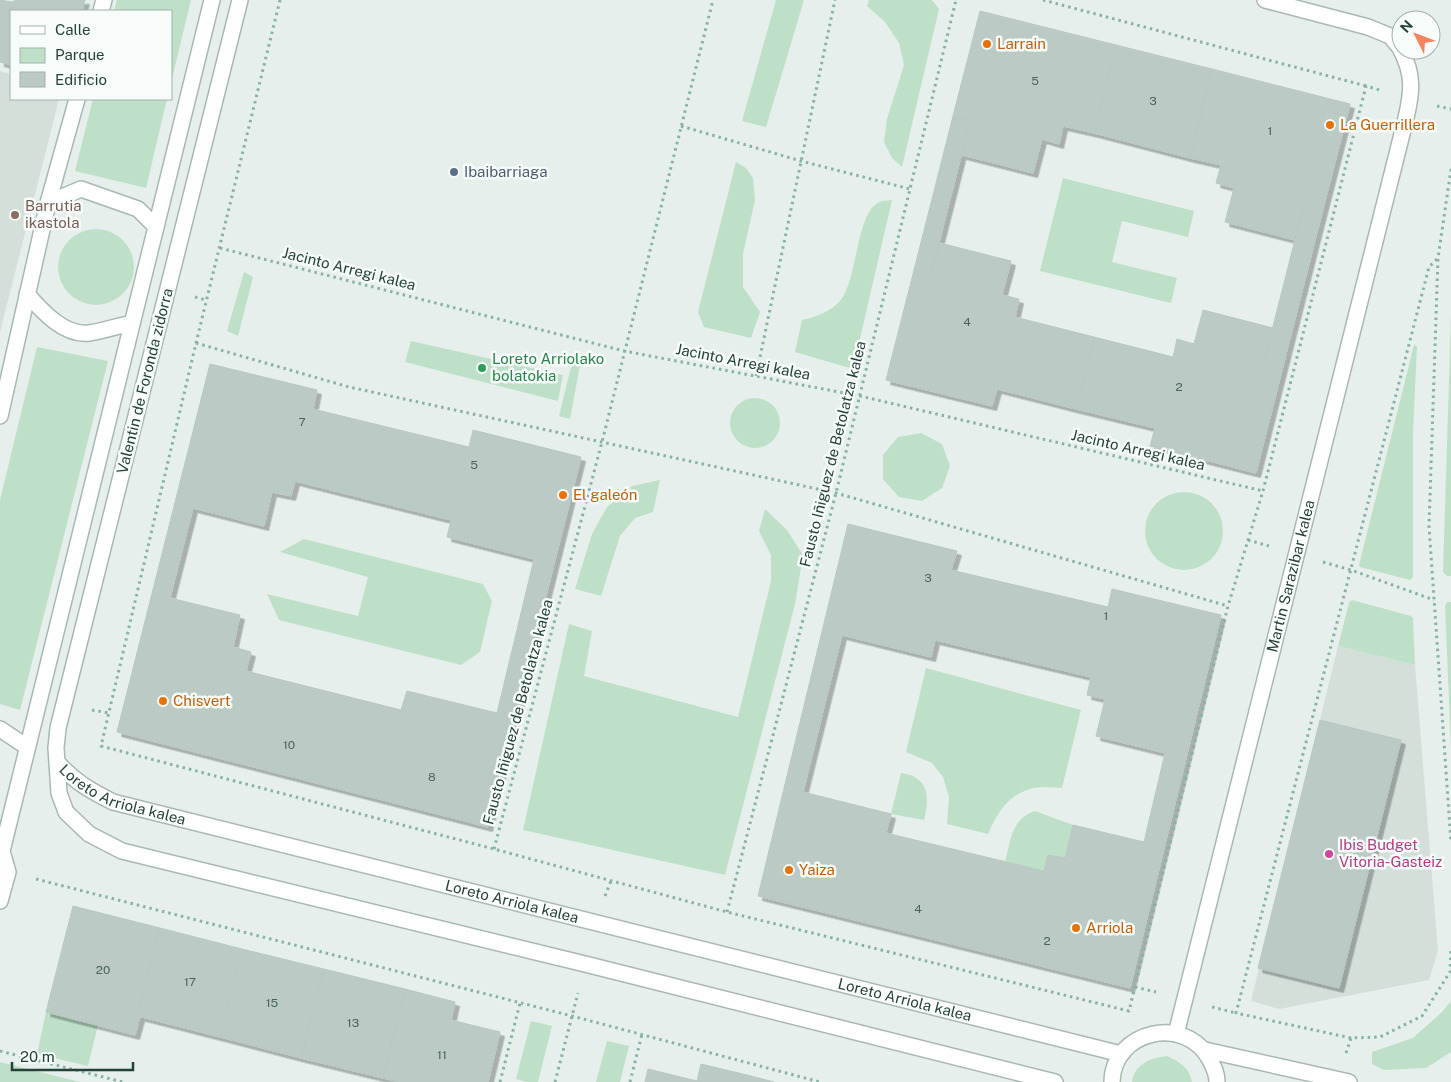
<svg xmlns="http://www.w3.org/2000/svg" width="1451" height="1082" font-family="'Public Sans',sans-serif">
  <defs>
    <filter id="shadow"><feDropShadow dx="4.5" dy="4.5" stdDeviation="0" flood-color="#0004"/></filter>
  </defs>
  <rect width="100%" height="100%" fill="#e6efeb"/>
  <!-- built -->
  <g fill="#d4dfda">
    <path d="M0,71L11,74V99H59L0,332Z"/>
    <path d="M1338,646L1415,665L1438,951L1429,980L1279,1009L1251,1001Z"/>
  </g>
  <!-- green -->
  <g fill="#bfe0c8">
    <path d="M117,0H191L171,83V11H114Z"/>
    <path d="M776,0H804L766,127L742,121Z"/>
    <path d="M869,0H932L939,9L902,167L892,158L884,142L887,119L904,65L899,43L885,22L867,6Z"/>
    <path d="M93,99H167L146,188L75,171Z"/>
    <path d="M736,162L746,168L753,178L755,200L743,254V287L760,312L751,338L704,327L698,312Z"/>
    <path d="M1063,178L1194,211L1188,237L1122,221L1112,262L1177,278L1171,303L1040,271Z"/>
    <path d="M892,200L853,369L795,352L802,320C816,317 830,312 840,301C858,280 856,210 880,202C883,200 888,201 892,200Z"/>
    <circle cx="96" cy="267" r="38"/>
    <path d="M244,272L253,277L238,336L227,331Z"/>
    <path d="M1451,317V576H1447L1443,572Z"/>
    <path d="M411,341L563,375L558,401L405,362Z"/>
    <path d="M1414,345L1417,346L1413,432V577L1410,580L1360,567L1359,565Z"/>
    <path d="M37,347L108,361L20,710L0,704V500Z"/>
    <path d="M573,359L581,360L570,419L559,416Z"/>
    <circle cx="755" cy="423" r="25"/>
    <path d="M921,433L942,444L950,466L942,488L922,501L899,497L883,479V455L898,437Z"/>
    <path d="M660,480L653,512L635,518L620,536L601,596L575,589L592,534L607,507L632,486Z"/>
    <circle cx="1184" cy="531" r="39"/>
    <path d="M765,509L787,530L803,555L795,604L725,875L523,830L569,624L592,631L584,676L738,717L771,581V555L759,531Z"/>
    <path d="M304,539L483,584L492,601L480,652L461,665L279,620L267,594L358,616L368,577L280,552Z"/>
    <path d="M1352,600L1411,616L1413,618L1415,665L1338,646L1349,603Z"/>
    <path d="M1447,602H1451V748L1445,606Z"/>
    <path d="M926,668L1081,710L1062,788C1053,788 1043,786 1034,788C1009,793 997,813 988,834L947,824L949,797L943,777L932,763L906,752Z"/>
    <path d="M901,773C929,777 930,797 924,820L891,814Z"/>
    <path d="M1035,811L1073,825L1065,858L1048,855L1044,871L1005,862C1011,840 1011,819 1035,811Z"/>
    <path d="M1451,1001V1052L1426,1068L1384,1070L1372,1064V1052L1413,1038L1442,1012Z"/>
    <path d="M46,1012L98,1025L88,1066L37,1054Z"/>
    <path d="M531,1021L552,1026L538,1082H527L516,1079Z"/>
    <path d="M607,1041L629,1046L620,1082H596Z"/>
    <path d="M1167,1056C1180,1062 1189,1067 1192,1082H1132C1135,1063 1151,1058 1167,1056Z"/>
    <path d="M0,1062L80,1082H0Z"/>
  </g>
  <!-- building -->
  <g fill="#bbcac4" stroke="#b8c9c2" fill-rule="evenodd" filter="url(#shadow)">
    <path d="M0,0L12,2L16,0H85L82,11H11V65L0,62Z"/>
    <path d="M980,11L1116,45L1094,133L1063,126L1059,144L1042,139L1033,173L962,155L970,121L953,116Z"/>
    <path d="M1116,45L1212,69L1190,158L1094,133Z"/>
    <path d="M1212,69L1350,104L1323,209L1304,204L1295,240L1225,222L1234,188L1216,183L1221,165L1190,158Z"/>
    <path d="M953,116L970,121L930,278L913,274Z"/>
    <path d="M1304,204L1323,209L1283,366L1264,362Z"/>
    <path d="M940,243L1011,261L1002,295L1019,299L1015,317L1094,337L1076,409L997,389L992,406L886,380L913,274L930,278Z"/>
    <path d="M1203,310L1273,328L1264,362L1283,366L1256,473L1150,446L1155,428L1076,409L1094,337L1173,357L1177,339L1194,344Z"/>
    <path d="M210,364L317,390L313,409L469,447L473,430L581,457L488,827L117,732ZM295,481L451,520L447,537L534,559L497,713L407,691L401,710L246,671L251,652L233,647L240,615L170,598L193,508L264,526L272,492L291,496Z"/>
    <path d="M848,524L957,551L951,570L1108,607L1112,589L1221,615L1130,988L758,896ZM842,635L931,657L935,640L1091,677L1087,695L1105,699L1096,736L1165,753L1144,842L1073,825L1065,858L1048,855L1044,871L886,833L891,814L803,792Z"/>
    <path d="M1320,720L1401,740L1339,988L1258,968Z"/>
    <path d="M73,906L160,928L138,1016L140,1017L135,1035L46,1012Z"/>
    <path d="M160,928L242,949L220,1037L138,1016Z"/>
    <path d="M242,949L324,969L301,1058L220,1037Z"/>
    <path d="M324,969L405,989L383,1078L301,1058Z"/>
    <path d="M405,989L455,1002L451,1020L500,1032L488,1082H400L383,1078Z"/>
    <path d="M701,1064L751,1076L750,1082H645L648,1069L697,1081Z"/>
    <path d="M751,1076L774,1082H750Z"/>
  </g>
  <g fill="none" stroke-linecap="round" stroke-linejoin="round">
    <!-- minor casing -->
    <g stroke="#a8b8b2" stroke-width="18">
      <g id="minor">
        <path d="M240,0L58,728L56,748L59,793L66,812L89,834L122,851L585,964L1055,1082"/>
        <path d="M1265,0L1368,27L1390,36L1401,49"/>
        <path d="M101,11L104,0"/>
        <path d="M48,203L81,189L138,209L156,227"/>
        <path d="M27,294C42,311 64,336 89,333C103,331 118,326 132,323"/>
        <path d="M0,416L48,203L77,99"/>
        <path d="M0,729L27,747"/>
        <path id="s1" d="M58,763C75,782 91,791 113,802L1121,1054"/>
        <path d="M0,901L8,872L2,851L212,0"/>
        <path id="s2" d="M1176,1034L1406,118C1412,92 1414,75 1401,50"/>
        <path d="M1205,1050L1349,1082"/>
        <path d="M1112,1082C1113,1030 1186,1014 1210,1060C1214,1068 1217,1073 1217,1082"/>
      </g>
    </g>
    <!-- path -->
    <g stroke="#86b3a5" stroke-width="3" stroke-dasharray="2.5 4" stroke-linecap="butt">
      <path d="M280,0L196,343L101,746L494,849L727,912L1129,1011L1228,606L1263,491L1366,86L1383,91"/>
      <path d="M1043,0L1366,86"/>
      <path d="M1437,106L1451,109"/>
      <path d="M681,126L801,161L910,189"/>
      <path d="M1451,169L1438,258L1429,526L1451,843"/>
      <path d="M220,248L624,351L860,396L1263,491"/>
      <path d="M195,297L206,300"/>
      <path d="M196,343L349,387L836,493L1228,606"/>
      <path d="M756,376L835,0"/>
      <path d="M1248,540L1269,546"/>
      <path d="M1323,562L1351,570L1434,600"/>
      <path d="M92,710L109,713"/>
      <path d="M494,849L602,442L713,0"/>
      <path d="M36,879L572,1016L820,1082"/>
      <path d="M605,896L611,881"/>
      <path d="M727,912L836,493L956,0"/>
      <path d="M1135,987L1156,992"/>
      <path d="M1212,1007L1236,1013"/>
      <path d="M1351,1038L1236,1013L1429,267L1438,258"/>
      <path d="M0,1051L123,1082"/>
      <path d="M1346,1053L1351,1038L1380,1037L1422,1016L1450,972L1451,947"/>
      <path d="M500,1082L520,1003"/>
      <path d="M555,1082L578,993"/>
      <path d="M630,1082L642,1034"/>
    </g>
    <!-- minor -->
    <use href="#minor" stroke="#fff" stroke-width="15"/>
  </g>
  <!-- markers -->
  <g fill="#e8710a" stroke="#f7fbf9" stroke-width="2">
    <circle cx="987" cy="44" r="5"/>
    <circle cx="1330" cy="125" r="5"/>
    <circle cx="563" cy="495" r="5"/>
    <circle cx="163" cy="701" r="5"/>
    <circle cx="789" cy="870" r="5"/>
    <circle cx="1076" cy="928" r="5"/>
  </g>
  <circle fill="#5c6f8a" stroke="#f7fbf9" stroke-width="2" cx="454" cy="172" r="5"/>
  <circle fill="#8d6e63" stroke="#f7fbf9" stroke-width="2" cx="15" cy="215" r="5"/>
  <circle fill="#2e9e5b" stroke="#f7fbf9" stroke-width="2" cx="482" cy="368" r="5"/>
  <circle fill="#d1479c" stroke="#f7fbf9" stroke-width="2" cx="1329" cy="854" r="5"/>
  <g text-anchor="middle" stroke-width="5" stroke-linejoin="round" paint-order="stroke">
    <!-- number labels -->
    <g font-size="12" fill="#4a645c">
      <text x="1035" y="85">5</text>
      <text x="1153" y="105">3</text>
      <text x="1270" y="135">1</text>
      <text x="967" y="326">4</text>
      <text x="1179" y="391">2</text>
      <text x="302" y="426">7</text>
      <text x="474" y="469">5</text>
      <text x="928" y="582">3</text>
      <text x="1106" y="620">1</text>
      <text x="289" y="749">10</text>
      <text x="432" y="781">8</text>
      <text x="918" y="913">4</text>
      <text x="1047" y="945">2</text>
      <text x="103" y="974">20</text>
      <text x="190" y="986">17</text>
      <text x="272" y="1007">15</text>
      <text x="353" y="1027">13</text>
      <text x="442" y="1059">11</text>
    </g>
    <!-- food labels -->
    <g font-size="15" fill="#c56008" stroke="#f7fbf9" text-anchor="start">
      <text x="997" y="49">Larrain</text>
      <text x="1340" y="130">La Guerrillera</text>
      <text x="573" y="500">El galeón</text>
      <text x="173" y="706">Chisvert</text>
      <text x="799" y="875">Yaiza</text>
      <text x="1086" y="933">Arriola</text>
    </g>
    <!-- service labels -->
    <g font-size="15" fill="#4e5e75" stroke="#f7fbf9" text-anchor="start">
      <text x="464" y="177">Ibaibarriaga</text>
    </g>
    <!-- education labels -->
    <g font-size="15" fill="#785e54" stroke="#f7fbf9" text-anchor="start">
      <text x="25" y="211">Barrutia<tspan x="25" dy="17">ikastola</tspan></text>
    </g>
    <!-- street labels -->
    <g font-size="15" fill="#24423a" stroke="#f7fbf9">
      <text transform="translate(349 269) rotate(14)" y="5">Jacinto Arregi kalea</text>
      <text transform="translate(743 362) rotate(11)" y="5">Jacinto Arregi kalea</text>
      <text transform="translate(145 381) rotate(-76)" y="5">Valentin de Foronda zidorra</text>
      <text transform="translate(1138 450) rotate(13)" y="5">Jacinto Arregi kalea</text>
      <text transform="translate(833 454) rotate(-76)" y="5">Fausto Iñiguez de Betolatza kalea</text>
      <text dy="5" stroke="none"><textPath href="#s2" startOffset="472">Martin Sarazibar kalea</textPath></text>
      <text transform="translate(518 712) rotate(-75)" y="5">Fausto Iñiguez de Betolatza kalea</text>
      <text dy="5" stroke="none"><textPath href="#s1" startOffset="74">Loreto Arriola kalea</textPath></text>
      <text dy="5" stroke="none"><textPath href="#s1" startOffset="479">Loreto Arriola kalea</textPath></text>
      <text dy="5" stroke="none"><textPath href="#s1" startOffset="884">Loreto Arriola kalea</textPath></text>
    </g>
    <!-- leisure labels -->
    <g font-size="15" fill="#27864d" stroke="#f7fbf9" text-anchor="start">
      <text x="492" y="364">Loreto Arriolako<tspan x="492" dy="17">bolatokia</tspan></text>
    </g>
    <!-- hotel labels -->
    <g font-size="15" fill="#b23c85" stroke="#f7fbf9" text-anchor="start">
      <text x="1339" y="850">Ibis Budget<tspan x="1339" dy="17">Vitoria-Gasteiz</tspan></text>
    </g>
  </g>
  <!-- legend -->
  <rect x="10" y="10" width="162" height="90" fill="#f7fbf9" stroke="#a3b1ad"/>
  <rect x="20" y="26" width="25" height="8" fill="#ffffff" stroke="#a3b1ad"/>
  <text x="55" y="35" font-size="15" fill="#24423a">Calle</text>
  <rect x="20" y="48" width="25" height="15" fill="#bfe0c8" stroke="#a3b1ad"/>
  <text x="55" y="60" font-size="15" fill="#24423a">Parque</text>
  <rect x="20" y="72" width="25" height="15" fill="#bbcac4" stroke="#a3b1ad"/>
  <text x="55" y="85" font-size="15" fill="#24423a">Edificio</text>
  <!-- north arrow -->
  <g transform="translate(1416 35) rotate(312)"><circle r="24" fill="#f7fbf9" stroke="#a3b1ad"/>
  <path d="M0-4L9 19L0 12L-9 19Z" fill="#f4845f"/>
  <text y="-8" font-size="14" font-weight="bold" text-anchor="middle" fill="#24423a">N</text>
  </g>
  <!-- scale -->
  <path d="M12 1062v8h121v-8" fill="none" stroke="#24423a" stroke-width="2.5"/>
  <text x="20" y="1062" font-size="15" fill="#24423a" stroke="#f7fbf9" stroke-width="4" paint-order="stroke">20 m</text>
</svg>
